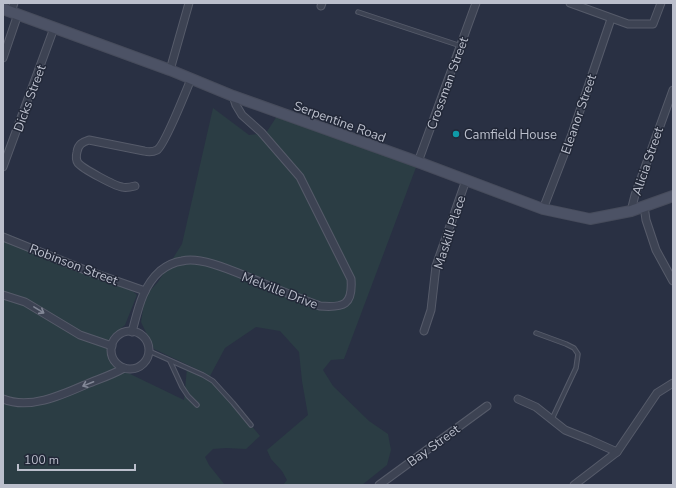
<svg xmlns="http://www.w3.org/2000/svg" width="676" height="488" font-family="'Nunito Sans',sans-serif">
  <rect width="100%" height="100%" fill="#293043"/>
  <!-- green -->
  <path fill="#2b3d44" d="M213,108L249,135L266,133L279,113L418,162L344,359L331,360L323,370L333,386L369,421L388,434L391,450L387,465L362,485H283L287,480L282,471L271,459L267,450L308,415L302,381L299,352L280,331L256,327L225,348L210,376L260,436L246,449L226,448L213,449L205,457L209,465L225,485H3V232L125,284L137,295L125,325L111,336L107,353L113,364L126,372L184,400L187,368L205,373L154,349L141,322L145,296L158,282L182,244Z"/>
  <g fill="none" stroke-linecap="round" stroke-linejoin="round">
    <!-- lane casing -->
    <g stroke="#565b6a" stroke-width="5.5">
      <g id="lane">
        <path d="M358,12L461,46"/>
        <path d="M536,333L566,344L574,348L578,354L576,368L552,419"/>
        <path d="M149,351L203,375L213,381L233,403L251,425"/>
        <path d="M170,361L182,387L188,396L197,405"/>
      </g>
    </g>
    <!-- street casing -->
    <g stroke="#565b6a" stroke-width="9">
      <g id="street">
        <path d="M570,3L628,24H653L661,3"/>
        <path d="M321,6L322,3"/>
        <path d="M11,12L14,3"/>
        <path d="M3,58L18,14"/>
        <path d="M170,70L189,3"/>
        <path d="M418,162L476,3"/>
        <path d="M3,167L54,28"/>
        <path d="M135,186C131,187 126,188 122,187C115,186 83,169 78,163C76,160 76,156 77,152C78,144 83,142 89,140L144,151C148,152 153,152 157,150C165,145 186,91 191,79"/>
        <path d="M644,206L646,220L656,250L673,281"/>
        <path d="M543,209L572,134L611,19"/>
        <path d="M631,211L635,195L673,90"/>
        <path d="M3,237L85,270L145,291"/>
        <path d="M3,295L25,302L80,335L112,346"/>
        <path d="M424,331L431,310L436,266L466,180"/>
        <circle cx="130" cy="350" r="19"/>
        <path d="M132,332C138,310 142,287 160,271C165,267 174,262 182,261C203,256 237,273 258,281C278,290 299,298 320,306C344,308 353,305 351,279L300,177L261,132L242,115L236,105L233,96"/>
        <path d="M3,399C30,410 62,395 87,384C99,379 112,375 124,368"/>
        <path d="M518,399L536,407L565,430L590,440L617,452"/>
        <path d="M379,485L487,406"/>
        <path d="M574,485L617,452L657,393L673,383"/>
      </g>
    </g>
    <!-- secondary casing -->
    <g stroke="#474c5c" stroke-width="12">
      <path id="secondary" d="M3,9L170,70L233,96L418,162L543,209L590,219L631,211L673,196"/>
    </g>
    <!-- lane -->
    <use href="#lane" stroke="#3d4353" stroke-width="3.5"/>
    <!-- street -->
    <use href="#street" stroke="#3d4353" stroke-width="7"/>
    <!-- secondary -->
    <use href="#secondary" stroke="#4c5265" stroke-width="10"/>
  </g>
  <!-- one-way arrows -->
  <defs><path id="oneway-shaft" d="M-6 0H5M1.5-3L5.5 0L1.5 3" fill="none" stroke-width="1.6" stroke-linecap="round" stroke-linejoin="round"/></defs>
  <g stroke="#828796">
    <use href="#oneway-shaft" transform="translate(39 310) rotate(31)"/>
    <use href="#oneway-shaft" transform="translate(88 384) rotate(158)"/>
  </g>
  <!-- markers -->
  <circle fill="#0f9aa8" stroke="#222838" stroke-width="1.5" cx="456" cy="134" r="4"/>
  <g text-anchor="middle" stroke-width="3" stroke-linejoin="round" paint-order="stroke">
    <!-- street labels -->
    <g font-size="13" fill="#bbbfcc" stroke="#222838">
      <text transform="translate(447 83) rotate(-70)" y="5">Crossman Street</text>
      <text transform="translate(29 98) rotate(-70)" y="5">Dicks Street</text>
      <text transform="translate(578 114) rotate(-71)" y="5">Eleanor Street</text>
      <text transform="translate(340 121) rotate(20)" y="5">Serpentine Road</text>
      <text transform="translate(647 161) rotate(-71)" y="5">Alicia Street</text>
      <text transform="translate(449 232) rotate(-72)" y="5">Maskill Place</text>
      <text transform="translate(74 264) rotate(21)" y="5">Robinson Street</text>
      <text transform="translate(280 290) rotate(21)" y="5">Melville Drive</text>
      <text transform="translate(433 445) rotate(-36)" y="5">Bay Street</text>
    </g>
    <!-- poi labels -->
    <g font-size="13" fill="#bbbfcc" stroke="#222838" text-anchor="start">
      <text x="464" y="139">Camfield House</text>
    </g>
  </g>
  <!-- border -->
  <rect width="676" height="488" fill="none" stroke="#bbbfcc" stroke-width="8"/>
  <!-- scale -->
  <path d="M18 464v6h117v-6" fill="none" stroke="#bbbfcc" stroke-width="2"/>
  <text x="24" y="464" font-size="12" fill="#bbbfcc" stroke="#222838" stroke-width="3" paint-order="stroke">100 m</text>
</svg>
